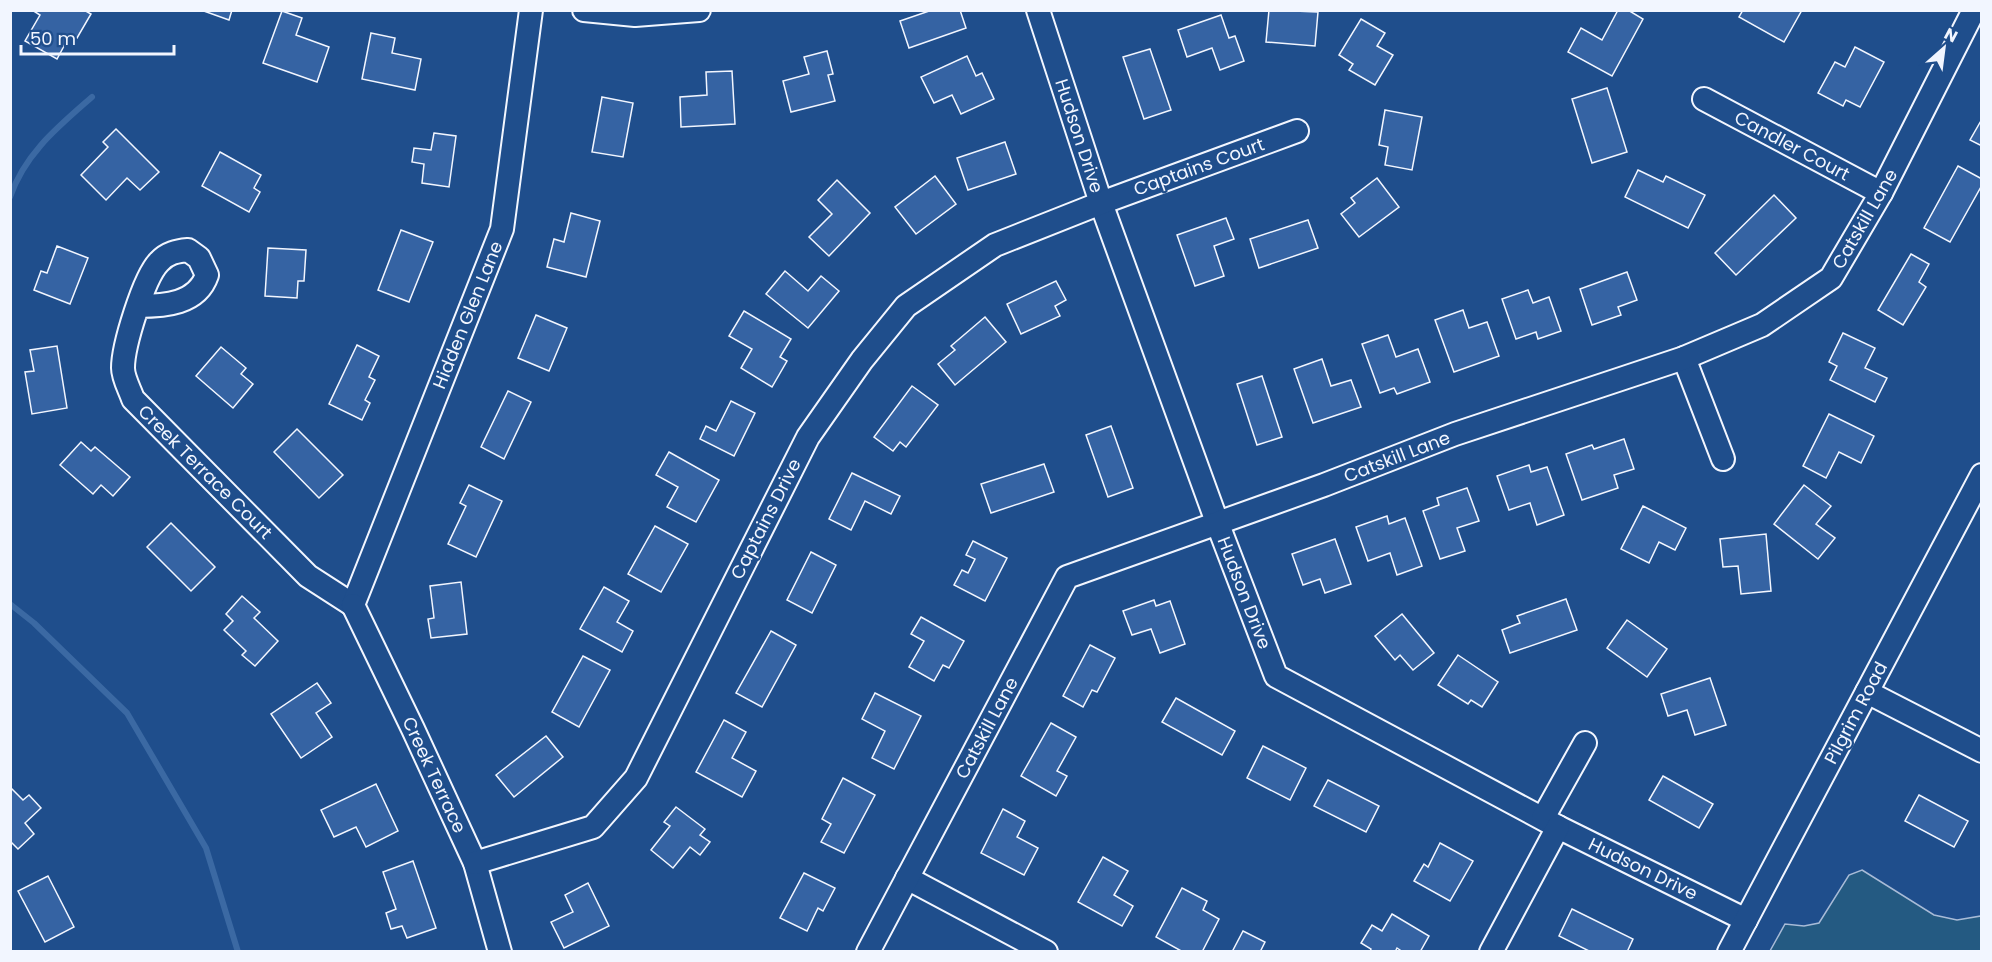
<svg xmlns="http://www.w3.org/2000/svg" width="1992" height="962" font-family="Poppins,sans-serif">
  <rect width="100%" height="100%" fill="#1f4e8c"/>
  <!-- green -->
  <path fill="#245a82" stroke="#a8bbd7" stroke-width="1.5" d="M1862,870L1934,915L1957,920L1981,916V951H1770L1785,924L1804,926L1819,923L1849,875Z"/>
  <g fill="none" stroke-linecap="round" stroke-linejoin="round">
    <!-- stream -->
    <g stroke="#3b69a3" stroke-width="6">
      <path d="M10,197C25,153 59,126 92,97"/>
      <path d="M10,604L34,623L127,713L206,848L238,952"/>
    </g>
  </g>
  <!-- building -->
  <g fill="#3563a3" stroke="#f2f6ff" stroke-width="1.5">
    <path d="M32,10H84L91,14L77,38L70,35L57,59L25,41L40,15Z"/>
    <path d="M201,10H232L229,20Z"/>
    <path d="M932,10H960L966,28L909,48L900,21Z"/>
    <path d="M1269,10L1318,12L1315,46L1266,42Z"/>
    <path d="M1618,10H1628L1643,19L1612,76L1568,52L1581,28L1602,40Z"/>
    <path d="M1743,10H1802L1784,42L1739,17Z"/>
    <path d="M282,11L302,18L296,35L329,47L317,82L263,63Z"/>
    <path d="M1221,15L1229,38L1235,36L1244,61L1220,70L1212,48L1187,57L1178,30Z"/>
    <path d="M1361,19L1385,33L1377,46L1393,55L1375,85L1349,70L1353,64L1339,55Z"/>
    <path d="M371,33L395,38L392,53L421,59L415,90L362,79Z"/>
    <path d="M1855,47L1884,62L1860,107L1846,100L1843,106L1818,93L1835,62L1845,67Z"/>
    <path d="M1150,49L1171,110L1144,119L1123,57Z"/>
    <path d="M827,51L833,74L828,75L835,101L791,112L783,81L809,74L804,57Z"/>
    <path d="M967,56L976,76L982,73L994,99L961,114L952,95L934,103L921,77Z"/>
    <path d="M732,71L735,124L681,127L680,97L707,95L706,72Z"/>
    <path d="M1607,88L1627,152L1592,163L1572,99Z"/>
    <path d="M602,97L633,103L623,157L592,152Z"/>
    <path d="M1385,110L1422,117L1412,170L1385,165L1388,147L1379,145Z"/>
    <path d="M1982,119V146L1970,140Z"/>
    <path d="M116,129L159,172L140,190L127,178L106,200L81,175L108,147L103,142Z"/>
    <path d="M434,133L456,136L449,187L422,183L424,164L412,162L414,148L431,150Z"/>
    <path d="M1005,142L1016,174L968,190L957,158Z"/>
    <path d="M220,152L261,175L254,188L260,192L249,212L202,186Z"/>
    <path d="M1958,166L1982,179V185L1950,242L1924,228Z"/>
    <path d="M1638,170L1663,182L1666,176L1705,195L1688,228L1625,197Z"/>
    <path d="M935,176L956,204L916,234L895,207Z"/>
    <path d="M1377,178L1399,207L1359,237L1341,214L1355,203L1351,198Z"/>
    <path d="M837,180L870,213L829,256L809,237L832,214L818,200Z"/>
    <path d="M1774,195L1796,218L1736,275L1715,253Z"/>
    <path d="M571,213L600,221L586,277L547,267L554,239L564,242Z"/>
    <path d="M1226,218L1234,239L1214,246L1224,276L1195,286L1177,235Z"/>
    <path d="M1308,220L1318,248L1259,268L1250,239Z"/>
    <path d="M401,230L433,242L409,302L378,290Z"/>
    <path d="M57,246L88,258L70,304L34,290L41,271L47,273Z"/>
    <path d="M268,248L306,250L304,281H298L297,298L265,296Z"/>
    <path d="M1911,254L1929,264L1919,282L1926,287L1903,325L1878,310Z"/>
    <path d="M785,271L808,291L821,276L839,291L808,328L766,294Z"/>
    <path d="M1627,272L1637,300L1618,307L1621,315L1592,325L1580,289Z"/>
    <path d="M1056,281L1066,300L1055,306L1060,316L1021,334L1007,304Z"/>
    <path d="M1528,290L1533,303L1549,297L1561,331L1538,339L1536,332L1516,339L1502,299Z"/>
    <path d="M1463,310L1469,328L1487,322L1499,356L1454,372L1435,320Z"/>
    <path d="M744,311L791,339L780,357L787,361L772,387L741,368L752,349L729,336Z"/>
    <path d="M536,315L567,328L549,371L518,358Z"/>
    <path d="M985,317L1006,342L955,385L938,364L955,350L951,346Z"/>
    <path d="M1843,333L1875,348L1865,368L1887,378L1875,402L1830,380L1837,366L1829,362Z"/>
    <path d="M1388,335L1396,357L1418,349L1430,382L1397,394L1394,388L1380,393L1362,344Z"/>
    <path d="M357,345L379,356L369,377L375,380L365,400L370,403L362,420L329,404Z"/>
    <path d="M57,346L67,408L32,414L25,372L34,371L30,350Z"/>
    <path d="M221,347L246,368L241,374L253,384L233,408L196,376Z"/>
    <path d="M1322,359L1331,386L1351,380L1361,407L1313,423L1294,369Z"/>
    <path d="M1262,376L1282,437L1257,445L1237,384Z"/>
    <path d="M912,386L938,405L906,447L900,442L893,451L874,437Z"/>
    <path d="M508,391L531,402L504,459L481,447Z"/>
    <path d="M731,401L755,413L734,456L700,439L706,426L716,431Z"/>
    <path d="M1829,414L1874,436L1861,463L1839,452L1826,478L1803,466Z"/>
    <path d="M1111,426L1133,488L1108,497L1086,435Z"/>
    <path d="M297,429L343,475L319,498L274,452Z"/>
    <path d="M1624,439L1634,469L1614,475L1618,488L1582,500L1566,454L1592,445L1594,449Z"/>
    <path d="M81,442L91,451L95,447L130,477L113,496L101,485L93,494L60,465Z"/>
    <path d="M669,452L719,480L696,522L667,507L678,487L656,475Z"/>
    <path d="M1044,464L1054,492L991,513L981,484Z"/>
    <path d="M1529,465L1531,472L1547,467L1564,515L1537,525L1530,503L1509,510L1497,476Z"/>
    <path d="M852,473L900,496L891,514L865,501L851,530L829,519Z"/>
    <path d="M469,485L502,501L476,557L448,544L466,506L460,503Z"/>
    <path d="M1804,485L1831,506L1816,524L1835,538L1818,559L1774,524Z"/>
    <path d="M1467,488L1479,521L1457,528L1465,551L1440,559L1423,511L1439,505L1437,498Z"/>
    <path d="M1643,506L1686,528L1675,550L1659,542L1649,563L1621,549Z"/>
    <path d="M1387,516L1389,524L1405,518L1422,566L1397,575L1390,553L1368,561L1356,527Z"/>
    <path d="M171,523L215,567L191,591L147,547Z"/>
    <path d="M655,526L688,544L661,592L628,574Z"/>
    <path d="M1766,534L1771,591L1741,594L1738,566L1723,567L1720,539Z"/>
    <path d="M1335,539L1351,584L1325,593L1320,579L1303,585L1292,554Z"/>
    <path d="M973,541L1007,558L985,601L954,585L962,570L968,573L975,559L966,555Z"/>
    <path d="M811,552L836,565L812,613L787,600Z"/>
    <path d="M461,582L467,634L431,638L428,619L434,618L430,586Z"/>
    <path d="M604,587L629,601L617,622L633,631L622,652L580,629Z"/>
    <path d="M242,596L260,612L254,618L278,641L255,666L242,655L246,651L224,630L233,621L226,614Z"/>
    <path d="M1566,599L1577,630L1510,653L1502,630L1520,623L1517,616Z"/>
    <path d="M1154,600L1156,606L1170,601L1185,644L1160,653L1151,629L1132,635L1123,611Z"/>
    <path d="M1402,614L1434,653L1413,670L1400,655L1395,660L1375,636Z"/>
    <path d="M921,617L964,641L949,668L943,665L934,681L909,667L924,641L911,634Z"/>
    <path d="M1627,620L1667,649L1647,677L1607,648Z"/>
    <path d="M771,631L796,645L762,707L736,693Z"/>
    <path d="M1090,645L1115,658L1097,692L1092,690L1083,707L1063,696Z"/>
    <path d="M1458,655L1498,682L1482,707L1471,700L1468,704L1438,685Z"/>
    <path d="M583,656L610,670L579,727L552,712Z"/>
    <path d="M1710,678L1726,725L1695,735L1687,710L1668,716L1661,694Z"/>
    <path d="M317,683L331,703L316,713L332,737L301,758L271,714Z"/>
    <path d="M875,693L921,716L894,769L872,758L885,731L862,719Z"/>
    <path d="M1176,698L1235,731L1222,755L1162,722Z"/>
    <path d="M724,720L746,732L732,758L756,771L742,797L696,772Z"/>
    <path d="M1051,723L1076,737L1057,771L1067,776L1056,796L1021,776Z"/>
    <path d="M546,736L563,757L514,797L496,775Z"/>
    <path d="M1263,746L1306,768L1290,800L1247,778Z"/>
    <path d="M1663,776L1713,804L1699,828L1649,800Z"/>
    <path d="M843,778L875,795L844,853L821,842L831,824L822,819Z"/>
    <path d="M1328,780L1379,806L1366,832L1314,806Z"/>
    <path d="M376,784L398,831L366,847L356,827L334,837L321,810Z"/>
    <path d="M10,787L23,800L29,795L41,808L25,823L34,834L18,849L10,841Z"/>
    <path d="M1919,795L1968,821L1954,847L1905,821Z"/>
    <path d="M676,807L705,829L700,835L710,842L700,855L690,847L673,868L651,850L670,826L664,822Z"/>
    <path d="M1003,809L1025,821L1017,837L1038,848L1024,875L981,853Z"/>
    <path d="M1440,843L1473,861L1450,901L1414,881L1424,864L1428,867Z"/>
    <path d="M1103,857L1128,871L1114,895L1133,906L1122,926L1078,902Z"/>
    <path d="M413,861L436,928L407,938L402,926L391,929L386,913L396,909L383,872Z"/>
    <path d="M804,873L835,888L823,911L818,908L807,931L780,918Z"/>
    <path d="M48,876L74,927L45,942L18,891Z"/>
    <path d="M588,883L609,926L564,948L551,922L573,912L565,895Z"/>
    <path d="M1182,888L1207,901L1203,910L1219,919L1202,952H1183L1156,937Z"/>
    <path d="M1572,909L1633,939L1627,952H1591L1559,936Z"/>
    <path d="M1392,914L1429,936L1420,952H1403L1397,948L1395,952H1370L1371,949L1361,943L1372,925L1382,931Z"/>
    <path d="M1243,931L1265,942L1260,952H1232Z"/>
  </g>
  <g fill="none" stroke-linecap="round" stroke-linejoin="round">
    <!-- minor casing -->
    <g stroke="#f2f6ff" stroke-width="26">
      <g id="minor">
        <path d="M584,10L635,15L699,10"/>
        <path d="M1038,10L1101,203L1217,522L1276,676L1558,827L1746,920"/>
        <path d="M1704,99L1881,193"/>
        <path d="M138,306C165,306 197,304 207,275L199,258L188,250C177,251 167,253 159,262C144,277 123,346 123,368C123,378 130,390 133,399L308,576L353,605"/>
        <path d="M1684,358L1723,459"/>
        <path d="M353,605L502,229L531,10"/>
        <path d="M353,605L413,729L475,863L500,952"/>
        <path d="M1867,692L1982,751"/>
        <path d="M1543,818L1585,743"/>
        <path d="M475,863L593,827L636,778L808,437L862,360L906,306L995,245L1101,203L1297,131"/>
        <path d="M907,878L1046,952"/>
        <path d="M868,952L1067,577L1324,485L1455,434L1684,358L1762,325L1831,278L1881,193L1974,10"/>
        <path d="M1491,952L1558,827"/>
        <path d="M1729,952L1982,475"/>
      </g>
    </g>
    <!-- minor -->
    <use href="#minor" stroke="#1f4e8c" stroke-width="22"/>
  </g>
  <g text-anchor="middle" stroke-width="4.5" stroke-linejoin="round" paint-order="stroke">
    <!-- street labels -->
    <g font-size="18" fill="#f2f6ff" stroke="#1f4e8c">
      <text transform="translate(1079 136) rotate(72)" y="6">Hudson Drive</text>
      <text transform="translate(1792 146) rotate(28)" y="6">Candler Court</text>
      <text transform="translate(1199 167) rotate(-20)" y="6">Captains Court</text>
      <text transform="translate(1865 219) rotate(-60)" y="6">Catskill Lane</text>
      <text transform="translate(468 315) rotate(-68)" y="6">Hidden Glen Lane</text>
      <text transform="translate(1397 457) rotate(-21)" y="6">Catskill Lane</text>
      <text transform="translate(205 472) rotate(45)" y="6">Creek Terrace Court</text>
      <text transform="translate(766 519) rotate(-63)" y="6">Captains Drive</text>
      <text transform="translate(1244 593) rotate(69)" y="6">Hudson Drive</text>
      <text transform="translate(1856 713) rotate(-62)" y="6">Pilgrim Road</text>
      <text transform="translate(987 728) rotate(-62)" y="6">Catskill Lane</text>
      <text transform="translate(434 775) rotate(65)" y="6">Creek Terrace</text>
      <text transform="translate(1643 869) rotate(26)" y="6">Hudson Drive</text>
    </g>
  </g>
  <!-- border -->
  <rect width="1992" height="962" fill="none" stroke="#f2f6ff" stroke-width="24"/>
  <!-- north arrow -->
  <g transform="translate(1944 48) rotate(28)" stroke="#1f4e8c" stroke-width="4.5" paint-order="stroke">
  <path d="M0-4.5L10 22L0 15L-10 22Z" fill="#f2f6ff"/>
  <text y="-9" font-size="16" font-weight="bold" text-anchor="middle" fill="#f2f6ff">N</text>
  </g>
  <!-- scale -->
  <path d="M21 45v9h153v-9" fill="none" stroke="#f2f6ff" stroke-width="3"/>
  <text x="30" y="45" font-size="18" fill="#f2f6ff" stroke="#1f4e8c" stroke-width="4.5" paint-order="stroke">50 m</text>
</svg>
